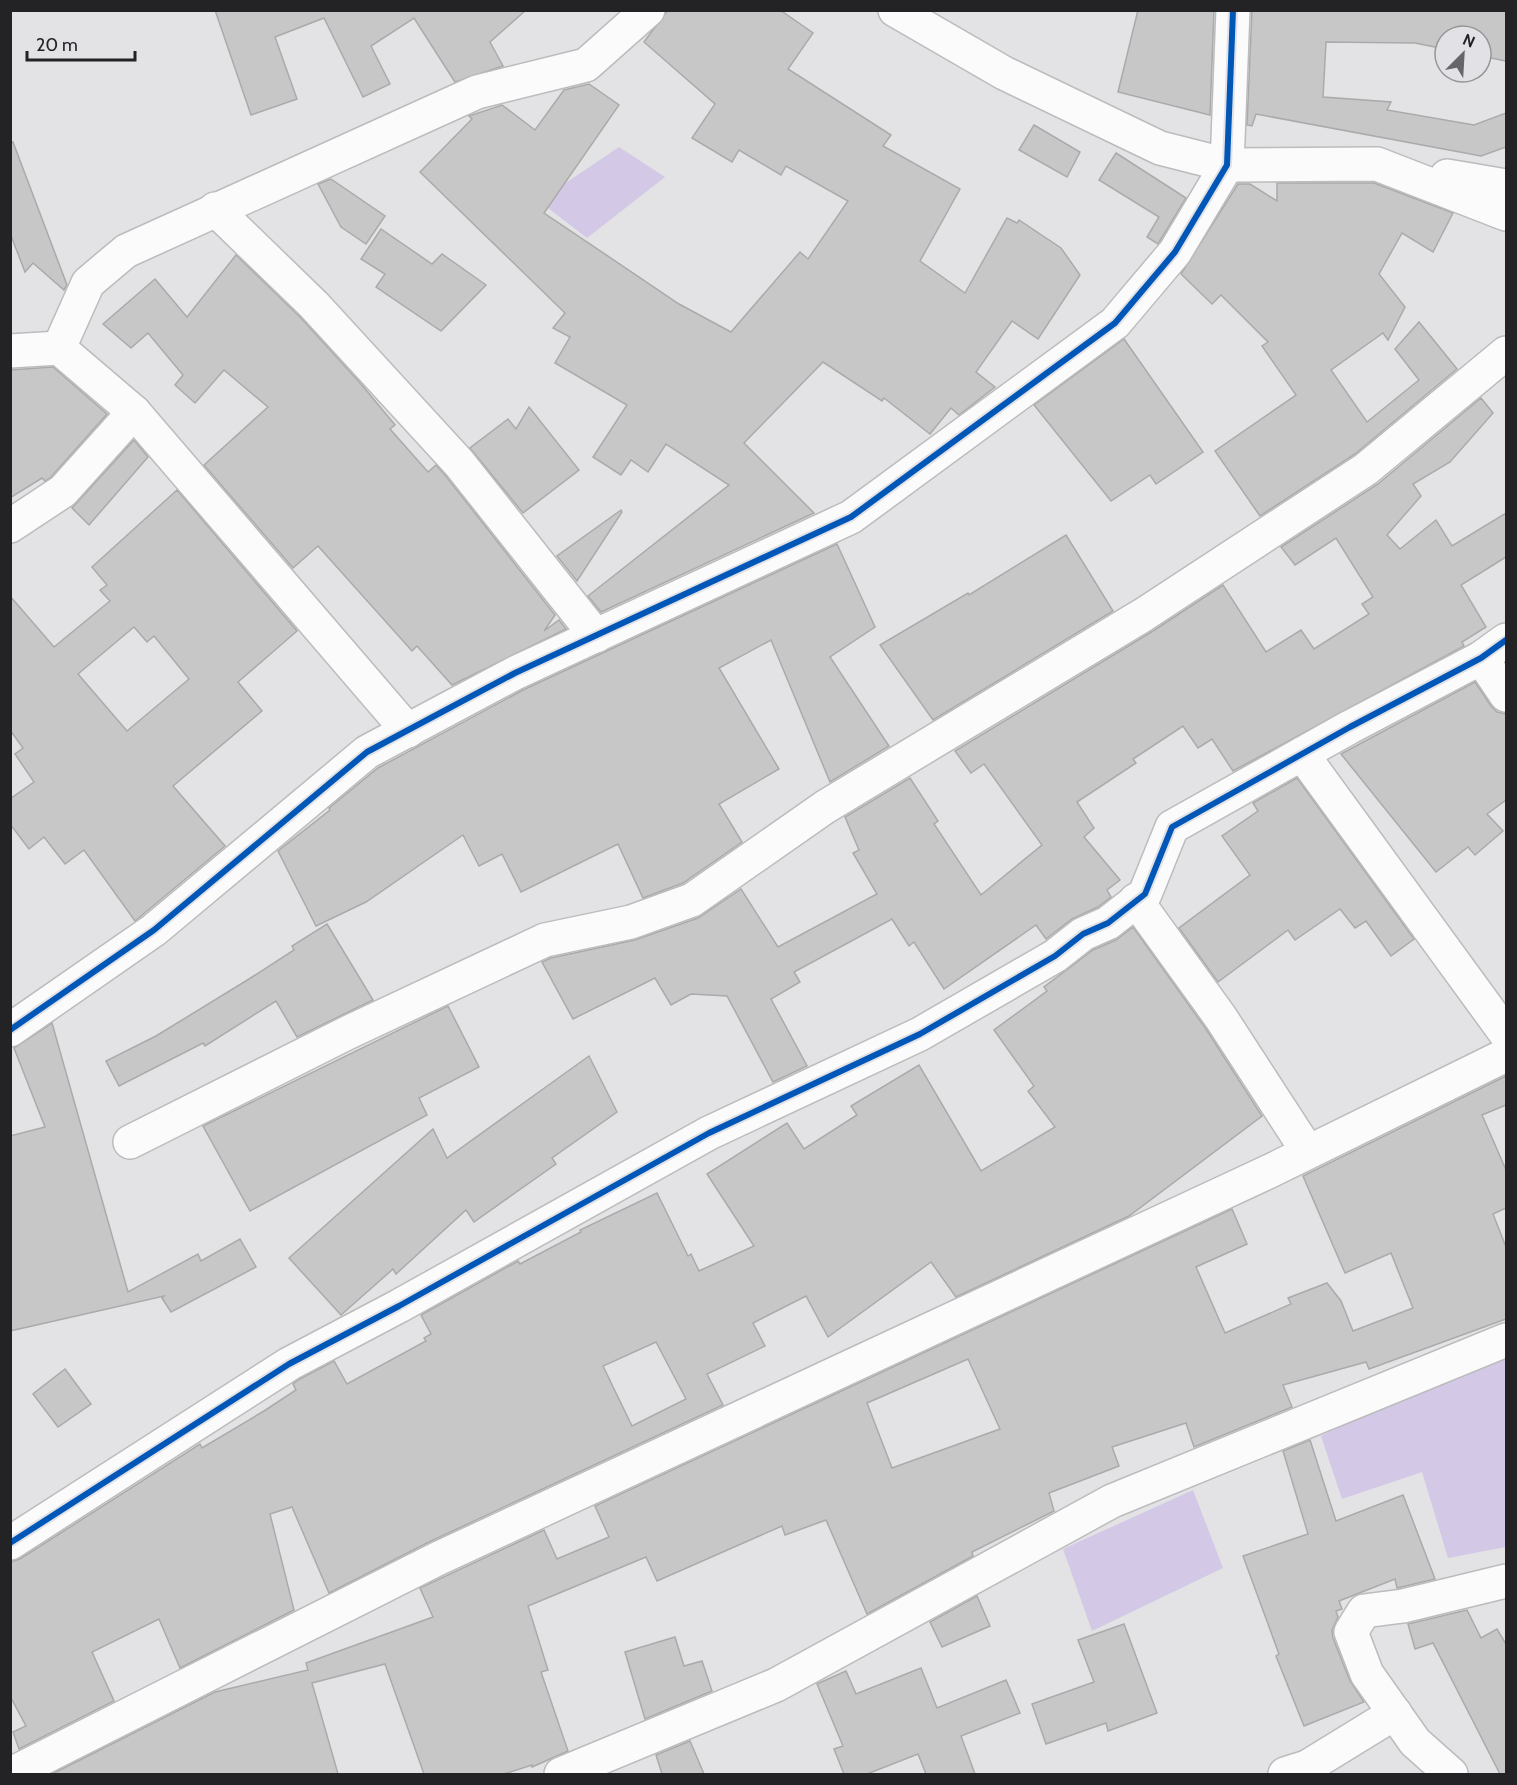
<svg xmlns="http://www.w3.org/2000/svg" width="1517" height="1785" font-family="Cabin,sans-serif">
  <rect width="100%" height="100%" fill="#e3e2e4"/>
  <!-- green -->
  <g fill="#d3c9e7">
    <path d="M619,147L665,177L587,238L539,201Z"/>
    <path d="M1506,1353V1547L1448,1558L1422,1472L1342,1499L1321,1436L1446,1377Z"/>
    <path d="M1193,1490L1223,1568L1092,1631L1063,1549Z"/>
  </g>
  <!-- building -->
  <g fill="#c8c7c7" stroke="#abaaab" stroke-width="1.5" fill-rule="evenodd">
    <path d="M215,10H526L490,42L503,66L455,82L414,18L371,46L390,84L363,97L324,18L275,37L297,99L251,115Z"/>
    <path d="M668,10H780L813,33L788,69L891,135L883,146L960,189L920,261L965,293L1007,218L1017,223L1019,220L1061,248L1080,275L1038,339L1012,321L976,372L995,387L959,415L951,408L930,434L884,398L882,401L823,362L744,443L814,513L601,612L588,596L729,485L666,444L648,472L631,460L621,475L593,457L627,405L555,363L570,337L553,328L565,313L420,172L472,119L469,116L502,105L535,130L564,90L589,84L619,105L544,213L679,304L731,332L800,252L808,259L848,201L786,166L781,175L739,150L732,162L692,138L715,104L644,42Z"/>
    <path d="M1138,10H1214L1210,115L1118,92Z"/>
    <path d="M1252,10H1506V61L1481,56V36H1445V49L1415,43L1326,42L1323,97L1391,102L1387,110L1474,125L1506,113V147L1481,156L1256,114L1252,126L1247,125Z"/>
    <path d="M1034,125L1080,152L1067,177L1019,150Z"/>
    <path d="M13,142L67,285L64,290L33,263L25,272L10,233V143Z"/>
    <path d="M1116,153L1186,198L1158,244L1147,237L1159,217L1099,180Z"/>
    <path d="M331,179L385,216L366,244L341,227L318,184Z"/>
    <path d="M1277,183H1374L1453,213L1433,252L1402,233L1379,274L1405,307L1388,340L1383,333L1331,370L1367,422L1419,380L1395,349L1419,322L1457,369L1355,454L1260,516L1215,451L1296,395L1262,346L1268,342L1221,295L1212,304L1181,274L1238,184H1250L1277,201Z"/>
    <path d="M381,229L432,264L442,254L486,285L441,331L376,287L385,274L361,259Z"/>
    <path d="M236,255L301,318L361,384L395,425L390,429L428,472L436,465L445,475L555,615L544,631L559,620L566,629L452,685L417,646L412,651L318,546L293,568L204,465L268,407L224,370L195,403L175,385L183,375L148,333L131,348L103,324L155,279L187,317Z"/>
    <path d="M1124,339L1203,452L1156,484L1150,475L1111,501L1034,405Z"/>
    <path d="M53,367L107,414L51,477L45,481L42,478L10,498V370Z"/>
    <path d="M1481,398L1493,413L1450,462L1413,484L1421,496L1387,535L1400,549L1436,520L1452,546L1506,513V557L1461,585L1486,627L1462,642L1464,646L1233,771L1212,739L1198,748L1183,726L1133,759L1136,763L1077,802L1094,828L1084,837L1120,880L1107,890L1111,897L1098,907L1072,919L1046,939L1036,925L944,989L914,942L909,946L892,919L794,972L800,982L771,999L807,1066L773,1082L727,996L691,994L671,1005L655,978L573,1019L542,962L551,958L635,940L698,918L741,889L778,947L877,894L853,853L859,850L845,817L910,778L938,821L934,824L981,895L1042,845L984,764L971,773L955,751L1153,631L1223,585L1266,652L1301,630L1314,649L1369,614L1362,604L1373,597L1336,538L1295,565L1281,547L1378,484Z"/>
    <path d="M529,407L579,470L523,513L470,448L508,419L516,429Z"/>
    <path d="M134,440L148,457L89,525L72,508Z"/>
    <path d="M177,490L297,631L238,682L262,711L173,786L225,846L135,921L84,850L65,864L44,837L29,849L10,824V799L34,782L15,754L23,748L10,730V596L54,647L110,601L100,590L107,585L92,567ZM134,627L147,642L154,636L189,679L127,731L78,674Z"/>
    <path d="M621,510L622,512L577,581L557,556Z"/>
    <path d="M1066,535L1113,611L933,720L880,645L968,593L969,595Z"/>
    <path d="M837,544L875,627L830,657L889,746L830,782L771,640L719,668L779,769L719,804L742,842L683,883L643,898L618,844L521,892L502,854L479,866L463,835L366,902L316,926L278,851L330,810L329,808L378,768L523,690Z"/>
    <path d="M1475,682L1491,706L1497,712L1506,714V800L1487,814L1503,831L1475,855L1468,847L1436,872L1341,754Z"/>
    <path d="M1297,778L1414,939L1391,956L1366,921L1355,928L1340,909L1295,940L1288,930L1218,982L1179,928L1250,875L1222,836L1258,811L1253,803Z"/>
    <path d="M327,924L373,1000L297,1037L276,1001L205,1046L203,1043L119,1086L106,1061L156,1036L249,979L294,950L292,946Z"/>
    <path d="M1133,927L1206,1029L1262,1116L1129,1216L956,1297L931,1262L828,1337L806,1296L753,1323L765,1346L707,1374L723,1405L429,1542L329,1593L292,1507L270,1514L294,1610L180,1668L159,1619L92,1652L114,1701L19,1749L13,1732L26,1726L10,1696V1562L20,1559L200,1444L202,1448L264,1411L296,1390L293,1384L298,1380L334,1361L347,1384L426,1341L424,1338L431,1334L421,1315L518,1261L520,1264L581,1232L580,1230L657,1193L688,1256L691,1254L699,1271L754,1246L707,1174L787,1123L804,1149L857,1115L851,1106L919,1065L981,1171L1055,1127L1028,1091L1034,1086L994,1030L1047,991L1044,987L1093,950L1116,940ZM656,1342L686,1399L632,1426L603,1366Z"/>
    <path d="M448,1006L479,1067L419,1098L427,1115L250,1211L203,1126Z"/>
    <path d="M52,1023L128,1292L198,1254L201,1261L240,1239L256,1267L171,1312L162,1298L164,1296L10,1331V1136L45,1127L14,1048Z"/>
    <path d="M589,1056L617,1112L552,1158L556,1164L474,1222L466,1210L396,1274L393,1269L341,1315L289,1258L433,1129L447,1158Z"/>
    <path d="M1506,1076V1105L1482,1115L1506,1170V1208L1493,1214L1506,1247V1319L1369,1369L1366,1362L1283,1385L1292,1407L1194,1447L1186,1423L1112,1447L1119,1466L1049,1493L1054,1511L972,1552L973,1556L867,1614L826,1520L785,1535L782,1526L657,1581L646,1557L528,1606L548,1670L541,1672L568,1751L532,1767V1765L504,1774H424L385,1664L312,1683L338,1774H52L215,1692L308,1670L306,1663L433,1617L420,1588L544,1530L557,1559L609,1537L595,1506L1232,1209L1247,1244L1196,1267L1225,1333L1291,1304L1288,1298L1327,1283L1341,1301L1353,1331L1413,1308L1391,1253L1345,1273L1303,1176ZM968,1359L1000,1429L892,1468L867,1403Z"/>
    <path d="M65,1369L91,1404L58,1427L33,1394Z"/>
    <path d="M1310,1440L1336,1521L1403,1495L1435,1579L1397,1588L1395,1579L1339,1601L1342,1609L1336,1611L1338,1617L1332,1630L1333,1638L1350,1681L1364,1702L1304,1726L1276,1656L1279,1654L1243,1556L1308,1534L1283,1451Z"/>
    <path d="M977,1596L990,1626L942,1647L930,1622Z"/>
    <path d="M1467,1610L1481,1638L1497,1629L1506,1644V1774H1500L1433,1643L1415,1649L1408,1624Z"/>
    <path d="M1124,1624L1157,1713L1108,1731L1106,1723L1046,1744L1032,1704L1094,1682L1078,1640Z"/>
    <path d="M675,1637L684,1666L702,1661L712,1691L645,1719L625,1652Z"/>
    <path d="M921,1668L937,1708L1006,1680L1020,1713L961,1736L975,1774H926L918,1754L867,1774H844L834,1749L843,1746L817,1684L846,1671L856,1694Z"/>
    <path d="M690,1741L704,1774H662L656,1755Z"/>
  </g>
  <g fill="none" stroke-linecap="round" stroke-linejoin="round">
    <!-- minor casing -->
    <g stroke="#bcbbbd" stroke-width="36">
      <g id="minor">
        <path d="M895,10L1004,73L1160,148L1227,165L1377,164L1506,214"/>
        <path d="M1447,176L1506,186"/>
        <path d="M215,209L314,305L459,463L596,636"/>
        <path d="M59,348L88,283L126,251L477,92L586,65L648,10"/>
        <path d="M10,351L59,348L134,412L408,731"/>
        <path d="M10,526L63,491L134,412"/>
        <path d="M1481,658L1506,695"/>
        <path d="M1302,754L1506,1034"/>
        <path d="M1136,900L1221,1018L1308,1152"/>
        <path d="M10,1030L154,930L367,752L515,673L851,517L1115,323L1175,252L1227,165L1233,10"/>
        <path d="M130,1142L349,1032L545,940L631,922L692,900L825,807L1143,615L1366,469L1506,353"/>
        <path d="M10,1543L289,1364L399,1306L709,1133L920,1034L1055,956L1083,934L1108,923L1145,894L1172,827L1350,727L1481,658L1506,640"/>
        <path d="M11,1774L437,1559L1270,1171L1506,1055"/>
        <path d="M561,1774L776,1685L1112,1501L1506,1340"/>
        <path d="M1285,1774L1307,1767L1395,1713"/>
        <path d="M1451,1774L1415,1742L1367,1674L1351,1632L1364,1611L1403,1606L1506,1581"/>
      </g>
    </g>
    <!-- minor -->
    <use href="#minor" stroke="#fbfbfb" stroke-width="33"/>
    <!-- cycleway casing -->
    <g stroke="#e2e1e5" stroke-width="10">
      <g id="cycleway">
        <path d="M10,1030L154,930L367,752L515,673L851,517L1115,323L1175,252L1227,165L1233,10"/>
        <path d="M10,1543L289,1364L399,1306L709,1133L920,1034L1055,956L1083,934L1108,923L1145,894L1172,827L1350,727L1481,658L1506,640"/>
      </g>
    </g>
    <!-- cycleway -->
    <use href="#cycleway" stroke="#0057b8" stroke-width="6"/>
  </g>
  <!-- border -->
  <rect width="1517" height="1785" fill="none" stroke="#232325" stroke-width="24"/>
  <!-- north arrow -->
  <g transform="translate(1463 54) rotate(24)"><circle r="28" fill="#e2e1e5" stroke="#969598" stroke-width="1.5"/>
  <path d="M0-4.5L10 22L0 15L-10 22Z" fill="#666668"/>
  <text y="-9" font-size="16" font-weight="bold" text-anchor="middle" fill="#232325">N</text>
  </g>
  <!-- scale -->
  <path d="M27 51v9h108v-9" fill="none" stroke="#232325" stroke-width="3"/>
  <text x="36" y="51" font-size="18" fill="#232325" stroke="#e2e1e5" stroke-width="4.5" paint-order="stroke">20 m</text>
</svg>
